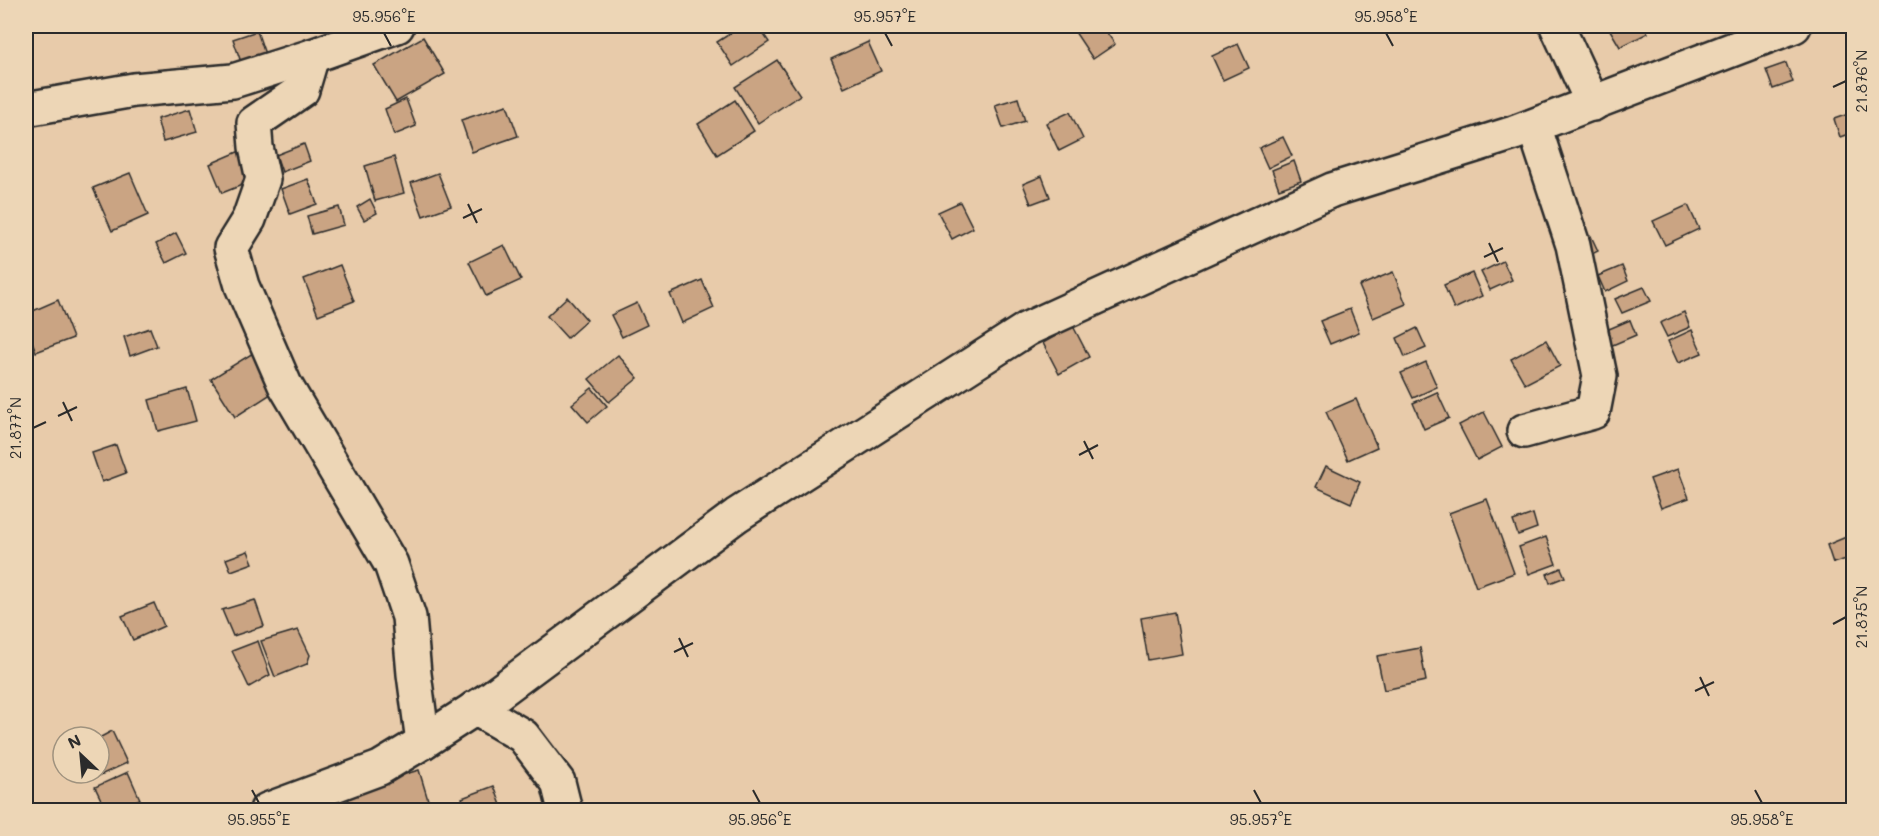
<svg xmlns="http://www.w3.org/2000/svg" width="1879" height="836" font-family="Mali,sans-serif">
  <rect width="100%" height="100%" fill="#e8cbaa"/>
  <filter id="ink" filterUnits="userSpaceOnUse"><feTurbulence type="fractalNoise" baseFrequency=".0167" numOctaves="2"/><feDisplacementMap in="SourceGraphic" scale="12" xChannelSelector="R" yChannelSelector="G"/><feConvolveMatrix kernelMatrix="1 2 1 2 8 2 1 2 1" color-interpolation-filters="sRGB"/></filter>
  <g filter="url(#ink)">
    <!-- building -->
    <g fill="#caa483" stroke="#2b2b2b" stroke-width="1.5">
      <path d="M742,26H758L769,42L733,66L717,42Z"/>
      <path d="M1084,26H1102L1115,44L1093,59L1075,32Z"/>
      <path d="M1619,26H1644L1648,33L1620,47L1610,30Z"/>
      <path d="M257,31L266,57L242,65L233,39Z"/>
      <path d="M423,37L445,74L396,102L374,65Z"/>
      <path d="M868,42L881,71L844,88L831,59Z"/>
      <path d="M1238,44L1249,68L1223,80L1212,56Z"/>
      <path d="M777,60L800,95L758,123L735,87Z"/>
      <path d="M1786,63L1793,82L1773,89L1766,70Z"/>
      <path d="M1018,98L1025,121L1003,128L995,105Z"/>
      <path d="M406,99L416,126L394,135L385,109Z"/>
      <path d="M735,100L754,131L717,155L698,124Z"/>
      <path d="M507,105L518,136L472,152L461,120Z"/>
      <path d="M190,109L197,132L163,142L157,119Z"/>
      <path d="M1070,112L1083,139L1059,151L1046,123Z"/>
      <path d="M1854,112V132L1840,137L1834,119Z"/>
      <path d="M1283,137L1292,156L1268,168L1259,148Z"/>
      <path d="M304,144L310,161L282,172L276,155Z"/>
      <path d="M240,151L252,181L222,193L210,164Z"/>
      <path d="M394,157L404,193L375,201L365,166Z"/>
      <path d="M1294,161L1301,181L1279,189L1272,170Z"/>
      <path d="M130,173L148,215L112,231L93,188Z"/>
      <path d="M438,173L451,206L423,216L411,183Z"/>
      <path d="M1042,176L1050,197L1031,204L1023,184Z"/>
      <path d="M308,179L317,204L290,214L281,189Z"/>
      <path d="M370,199L377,213L364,220L357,207Z"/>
      <path d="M960,202L973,228L952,239L938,212Z"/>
      <path d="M1688,205L1699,229L1665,245L1653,221Z"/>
      <path d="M339,207L344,225L312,234L307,216Z"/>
      <path d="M176,233L186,253L166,263L156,244Z"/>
      <path d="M1591,236L1598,251L1580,260L1573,245Z"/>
      <path d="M504,245L521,280L486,296L469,262Z"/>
      <path d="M1503,261L1512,280L1490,290L1481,272Z"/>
      <path d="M340,265L354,301L318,315L304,279Z"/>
      <path d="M1622,266L1628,281L1605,292L1598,276Z"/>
      <path d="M1393,272L1406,304L1373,318L1359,286Z"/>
      <path d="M1472,273L1482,296L1454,309L1444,285Z"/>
      <path d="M702,280L714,308L682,323L670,294Z"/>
      <path d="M1644,287L1651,301L1622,313L1615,299Z"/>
      <path d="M567,297L587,320L567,338L547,316Z"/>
      <path d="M58,300L73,338L36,352L26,325V314Z"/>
      <path d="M637,303L647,325L622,337L611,315Z"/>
      <path d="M1350,309L1359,332L1330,344L1320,321Z"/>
      <path d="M1684,312L1690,327L1667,337L1660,323Z"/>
      <path d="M1630,320L1636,335L1608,347L1602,332Z"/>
      <path d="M1073,326L1089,357L1059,374L1043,343Z"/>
      <path d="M150,328L157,346L130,356L124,337Z"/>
      <path d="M1417,328L1426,348L1405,357L1397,338Z"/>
      <path d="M1692,330L1702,353L1678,363L1668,341Z"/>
      <path d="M1546,340L1560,366L1525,384L1511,359Z"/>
      <path d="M253,353L277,390L235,417L211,379Z"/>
      <path d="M618,355L638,378L609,402L589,379Z"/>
      <path d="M1426,362L1437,387L1413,398L1401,373Z"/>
      <path d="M592,388L607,406L588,422L572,404Z"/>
      <path d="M187,389L196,421L158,431L149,400Z"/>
      <path d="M1437,392L1449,418L1424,429L1413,403Z"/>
      <path d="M1356,399L1377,447L1348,460L1326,412Z"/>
      <path d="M1484,412L1502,447L1477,460L1459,425Z"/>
      <path d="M116,445L126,473L102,482L92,453Z"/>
      <path d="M1326,466L1360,482L1351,503L1316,487Z"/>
      <path d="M1678,469L1689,498L1661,508L1650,479Z"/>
      <path d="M1487,499L1514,573L1476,587L1449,513Z"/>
      <path d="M1533,514L1537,528L1518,535L1513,521Z"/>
      <path d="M1546,537L1556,564L1529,574L1519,547Z"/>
      <path d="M1846,537L1853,557L1833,563L1827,545Z"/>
      <path d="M248,551L253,563L231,571L226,559Z"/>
      <path d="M1561,568L1565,577L1550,583L1547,574Z"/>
      <path d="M255,600L264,626L233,636L222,610Z"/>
      <path d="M154,603L164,626L133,640L122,616Z"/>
      <path d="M1175,612L1182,654L1148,660L1141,618Z"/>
      <path d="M298,630L310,655L307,664L275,677L261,641Z"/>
      <path d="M258,641L270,675L249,687L232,651Z"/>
      <path d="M1420,648L1426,681L1384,690L1377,656Z"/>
      <path d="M112,731L127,763L96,777L94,773H99V738Z"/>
      <path d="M419,770L431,810H352L346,792Z"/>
      <path d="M128,772L140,799L114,810H106L95,787Z"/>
      <path d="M494,786L501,805L485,810H466L462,798Z"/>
    </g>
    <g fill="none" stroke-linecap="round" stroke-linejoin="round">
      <!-- minor casing -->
      <g stroke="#2b2b2b" stroke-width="38">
        <g id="minor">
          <path d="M1557,26L1593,104"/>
          <path d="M312,56L302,90L254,123L256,147L263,179L249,219L231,248L242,286L285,385L391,564L409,617L414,674L423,742"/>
          <path d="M26,109L134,90L233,81L312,56L397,26"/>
          <path d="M1524,431L1593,412L1600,376L1573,245L1534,126"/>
          <path d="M475,708L523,736L558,782L565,810"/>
          <path d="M267,810L380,768L423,742L491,698L737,515L1027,329L1332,190L1514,133L1794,26"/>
        </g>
      </g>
      <!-- minor -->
      <use href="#minor" stroke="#edd6b6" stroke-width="33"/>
    </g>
  </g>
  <!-- ticks -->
  <path fill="none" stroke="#2b2b2b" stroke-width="2" d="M384,33L391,46M885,33L892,46M1386,33L1393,46M1833,87L1846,81M468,204L477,223M463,218L482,209M1489,243L1498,262M1484,257L1503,248M63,402L72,421M58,416L77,407M33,428L46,422M1084,441L1093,459M1079,455L1098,445M1833,624L1846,617M679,638L688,657M674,652L693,643M1700,677L1709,696M1695,691L1714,682M252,790L259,803M753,790L760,803M1254,790L1261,803M1755,790L1762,803"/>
  <!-- margin -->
  <rect width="1879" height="836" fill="none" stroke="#edd6b6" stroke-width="66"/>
  <!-- north arrow -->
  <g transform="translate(81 755) rotate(334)"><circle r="28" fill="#edd6b6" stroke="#9f927e" stroke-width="1.5"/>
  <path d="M0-4.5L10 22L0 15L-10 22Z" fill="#2b2b2b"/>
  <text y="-9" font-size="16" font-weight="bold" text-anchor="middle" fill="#2b2b2b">N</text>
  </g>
  <rect x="33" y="33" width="1813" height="770" fill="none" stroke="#2b2b2b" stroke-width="2"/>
  <g font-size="15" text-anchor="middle" fill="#2b2b2b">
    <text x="384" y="22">95.956°E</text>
    <text x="885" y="22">95.957°E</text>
    <text x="1386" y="22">95.958°E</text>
    <text transform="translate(1862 81) rotate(-90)" y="5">21.876°N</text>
    <text transform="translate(16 428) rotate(-90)" y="5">21.877°N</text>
    <text transform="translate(1862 617) rotate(-90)" y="5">21.875°N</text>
    <text x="259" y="825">95.955°E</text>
    <text x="760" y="825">95.956°E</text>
    <text x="1261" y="825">95.957°E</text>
    <text x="1762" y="825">95.958°E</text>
  </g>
</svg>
